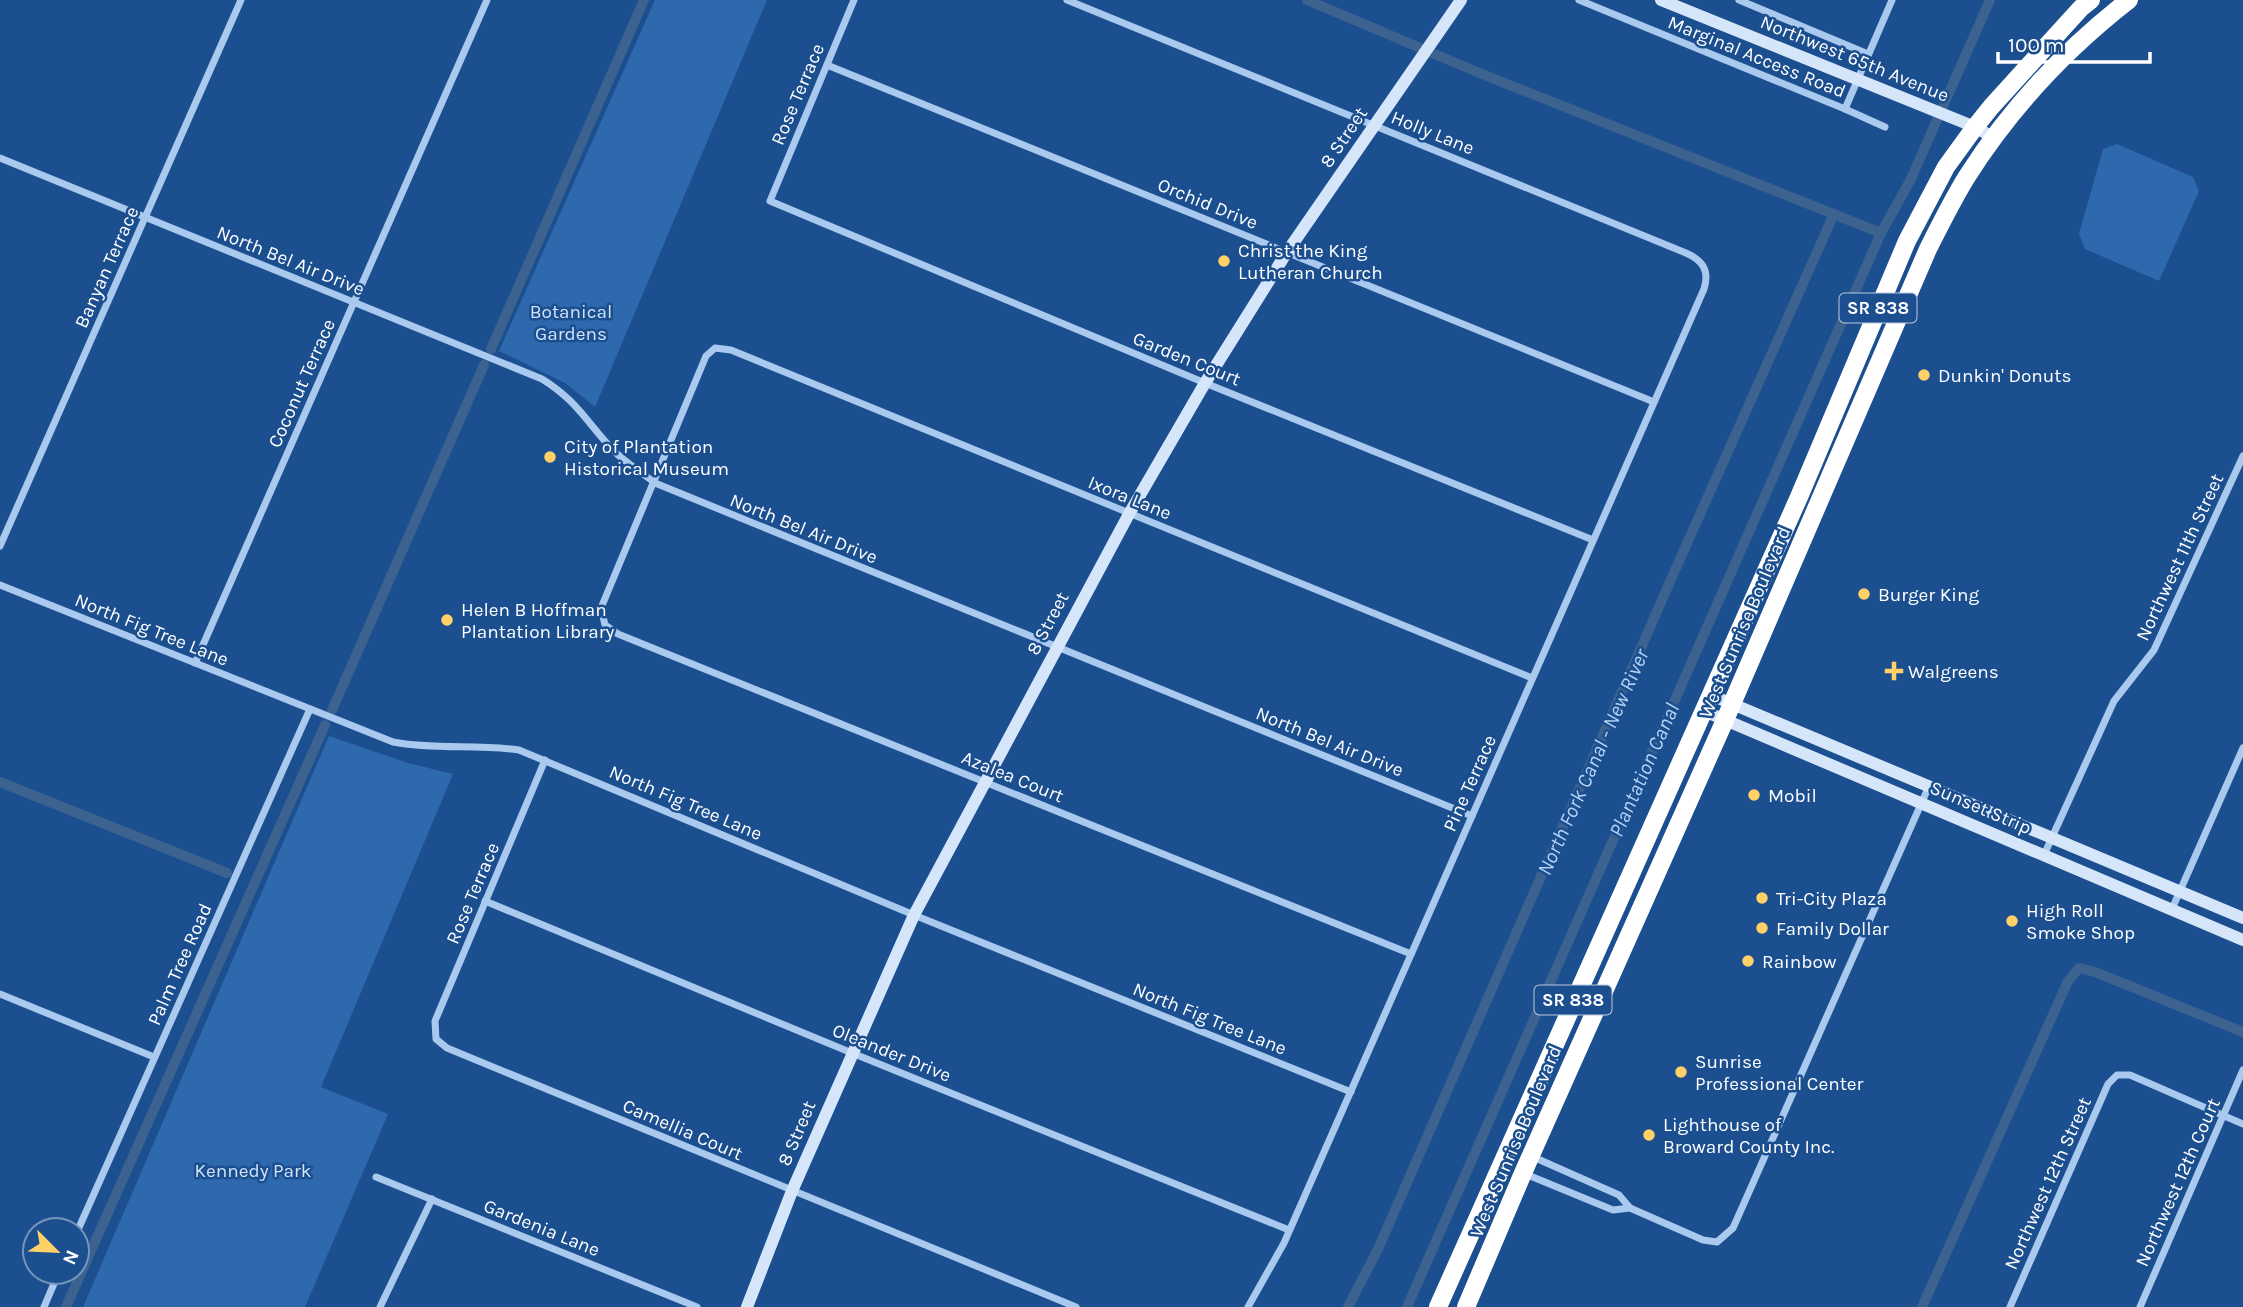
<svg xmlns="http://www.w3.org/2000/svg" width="2243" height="1307" font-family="Karla,sans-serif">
  <rect width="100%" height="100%" fill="#1b4f8f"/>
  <!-- green -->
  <g fill="#2e69ad">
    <path d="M655,0H767L595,407L565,383L499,351Z"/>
    <path d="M2117,144L2193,177L2199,191L2159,281L2085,249L2079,234L2103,149Z"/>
    <path d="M329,736L408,763L453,774L321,1087L388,1114L305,1307H83Z"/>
  </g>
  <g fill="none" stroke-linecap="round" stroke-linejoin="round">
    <!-- canal -->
    <g stroke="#3c6290" stroke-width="10">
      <path d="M1307,0L1477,72L1881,233"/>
      <path d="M491,349L644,0"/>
      <path d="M332,710L484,365"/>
      <path d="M0,782L227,873"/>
      <path d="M66,1307L325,725"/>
      <path d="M1348,1307L1378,1249L1672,577L1834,214"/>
      <path d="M1407,1307L1881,233L1910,181L1990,0"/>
      <path d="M1922,1307L2068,981L2079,968L2095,972L2243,1032"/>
    </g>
    <!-- street -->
    <g stroke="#a9c9ee" stroke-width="7">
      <path d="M854,0L770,201L1205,383L1593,540"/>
      <path d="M1067,0L1686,253C1702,260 1710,270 1704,289L1284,1243L1248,1307"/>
      <path d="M1579,0L1845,109L1885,127"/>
      <path d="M1739,0L1868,54"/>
      <path d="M827,65L1654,402"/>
      <path d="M1845,109L1892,0"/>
      <path d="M0,158L542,379C576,400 586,421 612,449C624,462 641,472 655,483L1472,816"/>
      <path d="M0,546L241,0"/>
      <path d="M0,585L393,742C435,750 477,744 519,750L914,915L1351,1092"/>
      <path d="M195,663L487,0"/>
      <path d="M545,760L435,1021L436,1039L447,1048L1076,1307"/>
      <path d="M2044,855L2114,701L2154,650L2243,456"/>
      <path d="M485,901L852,1053L1289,1230"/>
      <path d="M2172,909L2243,748"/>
      <path d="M1411,954L618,634L605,625L601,608L706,356L715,348L731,350L1532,678"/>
      <path d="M0,994L154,1057"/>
      <path d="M1531,1156L1619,1195L1630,1208L1703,1240L1717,1242L1733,1228L1929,786"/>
      <path d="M1523,1173L1613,1210L1630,1208"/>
      <path d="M376,1177L697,1307"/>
      <path d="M77,1232L310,709"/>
      <path d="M44,1307L59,1272"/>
      <path d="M380,1307L432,1199"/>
      <path d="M2010,1307L2108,1084L2117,1075H2130L2243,1124"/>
      <path d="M2140,1307L2243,1070"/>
    </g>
    <!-- secondary -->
    <g stroke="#d6e6fa" stroke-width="12">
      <path d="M1661,0L1975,127L1994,138"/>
      <path d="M1711,695L2243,918"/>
      <path d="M1704,711L2243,940"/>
      <path d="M747,1307L792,1191L914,915L1129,514L1205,383L1287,252L1461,0"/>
    </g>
    <!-- highway -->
    <g stroke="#fff" stroke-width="18">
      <path d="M1438,1307L1799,497L1907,241L1946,167L1975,127L1991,107L2081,8L2091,0"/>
      <path d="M1466,1307L1523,1173L1725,720L1928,249C1940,225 1952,201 1966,178C2009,110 2066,49 2129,0"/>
    </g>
  </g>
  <!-- markers -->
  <g fill="#ffd166" stroke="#1b4f8f" stroke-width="2.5">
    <circle cx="1224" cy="261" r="7"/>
    <circle cx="1924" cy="375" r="7"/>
    <circle cx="550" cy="457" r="7"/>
    <circle cx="1864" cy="594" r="7"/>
    <circle cx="447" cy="620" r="7"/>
    <path d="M1890.5 660.5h7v7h7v7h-7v7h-7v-7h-7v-7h7z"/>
    <circle cx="1754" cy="795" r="7"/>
    <circle cx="1762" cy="898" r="7"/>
    <circle cx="2012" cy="921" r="7"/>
    <circle cx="1762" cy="928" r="7"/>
    <circle cx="1748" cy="961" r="7"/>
    <circle cx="1681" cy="1072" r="7"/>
    <circle cx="1649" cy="1135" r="7"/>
  </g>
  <g text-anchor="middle" stroke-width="5" stroke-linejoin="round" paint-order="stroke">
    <!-- shield labels -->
    <g fill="#1b4f8f" stroke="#bbcadd" stroke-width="2">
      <rect x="1839.5" y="293.5" width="77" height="29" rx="5"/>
      <rect x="1534.5" y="985.5" width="77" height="29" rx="5"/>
    </g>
    <g font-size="18" font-weight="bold" fill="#fff">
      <text x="1878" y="314">SR 838</text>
      <text x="1573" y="1006">SR 838</text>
    </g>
    <!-- street labels -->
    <g font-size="19" fill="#fff" stroke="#1b4f8f">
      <text transform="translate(1757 56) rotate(22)" y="7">Marginal Access Road</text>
      <text transform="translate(1855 58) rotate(22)" y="7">Northwest 65th Avenue</text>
      <text transform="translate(797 94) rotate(-67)" y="7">Rose Terrace</text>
      <text transform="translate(1433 132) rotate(22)" y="7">Holly Lane</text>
      <text transform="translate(1343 137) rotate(-56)" y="7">8 Street</text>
      <text transform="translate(1208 203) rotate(22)" y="7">Orchid Drive</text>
      <text transform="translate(291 260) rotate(22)" y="7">North Bel Air Drive</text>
      <text transform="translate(106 267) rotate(-66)" y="7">Banyan Terrace</text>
      <text transform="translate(1187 358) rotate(22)" y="7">Garden Court</text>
      <text transform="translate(301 383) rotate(-66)" y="7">Coconut Terrace</text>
      <text transform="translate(1130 497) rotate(22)" y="7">Ixora Lane</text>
      <text transform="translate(804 528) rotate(22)" y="7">North Bel Air Drive</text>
      <text transform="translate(2179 557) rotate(-65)" y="7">Northwest 11th Street</text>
      <text transform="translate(1744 622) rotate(-67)" y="7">West Sunrise Boulevard</text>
      <text transform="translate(1047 623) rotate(-62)" y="7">8 Street</text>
      <text transform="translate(152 629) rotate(22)" y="7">North Fig Tree Lane</text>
      <text transform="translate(1330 741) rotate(22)" y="7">North Bel Air Drive</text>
      <text transform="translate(1013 776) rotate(22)" y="7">Azalea Court</text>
      <text transform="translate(1469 783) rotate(-66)" y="7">Pine Terrace</text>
      <text transform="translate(686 802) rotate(23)" y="7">North Fig Tree Lane</text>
      <text transform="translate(1981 807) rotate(23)" y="7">Sunset Strip</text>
      <text transform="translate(472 893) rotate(-67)" y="7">Rose Terrace</text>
      <text transform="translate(179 964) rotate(-66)" y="7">Palm Tree Road</text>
      <text transform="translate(1210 1018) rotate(22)" y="7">North Fig Tree Lane</text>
      <text transform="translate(892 1052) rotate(22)" y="7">Oleander Drive</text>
      <text transform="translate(683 1129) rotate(23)" y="7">Camellia Court</text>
      <text transform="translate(796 1133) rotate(-67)" y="7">8 Street</text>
      <text transform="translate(1515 1141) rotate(-67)" y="7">West Sunrise Boulevard</text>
      <text transform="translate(2177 1182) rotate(-66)" y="7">Northwest 12th Court</text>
      <text transform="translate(2047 1183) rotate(-66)" y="7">Northwest 12th Street</text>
      <text transform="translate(542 1227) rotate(22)" y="7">Gardenia Lane</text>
    </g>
    <!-- poi labels -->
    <g font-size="19" fill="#fff" stroke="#1b4f8f" text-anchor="start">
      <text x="1238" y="257">Christ the King<tspan x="1238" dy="22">Lutheran Church</tspan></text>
      <text x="1938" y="382">Dunkin' Donuts</text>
      <text x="564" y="453">City of Plantation<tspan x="564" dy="22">Historical Museum</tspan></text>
      <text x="1878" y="601">Burger King</text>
      <text x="461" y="616">Helen B Hoffman<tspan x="461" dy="22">Plantation Library</tspan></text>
      <text x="1908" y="678">Walgreens</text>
      <text x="1768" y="802">Mobil</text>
      <text x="1776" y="905">Tri-City Plaza</text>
      <text x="2026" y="917">High Roll<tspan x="2026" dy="22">Smoke Shop</tspan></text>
      <text x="1776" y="935">Family Dollar</text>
      <text x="1762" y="968">Rainbow</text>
      <text x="1695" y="1068">Sunrise<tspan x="1695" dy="22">Professional Center</tspan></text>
      <text x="1663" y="1131">Lighthouse of<tspan x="1663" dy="22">Broward County Inc.</tspan></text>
    </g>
    <!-- park labels -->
    <g font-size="19" fill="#cfe3fa" stroke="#1b4f8f">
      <text x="571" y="318">Botanical<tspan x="571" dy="22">Gardens</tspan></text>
      <text x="253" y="1177">Kennedy Park</text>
    </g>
    <!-- water labels -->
    <g font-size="21" font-style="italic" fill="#b5d3f5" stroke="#1b4f8f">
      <text transform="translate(1593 762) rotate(-66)" y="7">North Fork Canal - New River</text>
      <text transform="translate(1644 770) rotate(-66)" y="7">Plantation Canal</text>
    </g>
  </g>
  <!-- north arrow -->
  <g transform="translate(56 1251) rotate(114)"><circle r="33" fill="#1b4f8f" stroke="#7695bc" stroke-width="2"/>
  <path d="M0-5L12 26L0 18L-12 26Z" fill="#ffd166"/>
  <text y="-10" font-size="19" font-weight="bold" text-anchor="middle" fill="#ffffff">N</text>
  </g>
  <!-- scale -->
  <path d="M1998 52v10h152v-10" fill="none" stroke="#ffffff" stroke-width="3.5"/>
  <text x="2008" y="52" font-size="21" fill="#ffffff" stroke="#1b4f8f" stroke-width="5" paint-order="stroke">100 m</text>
</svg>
